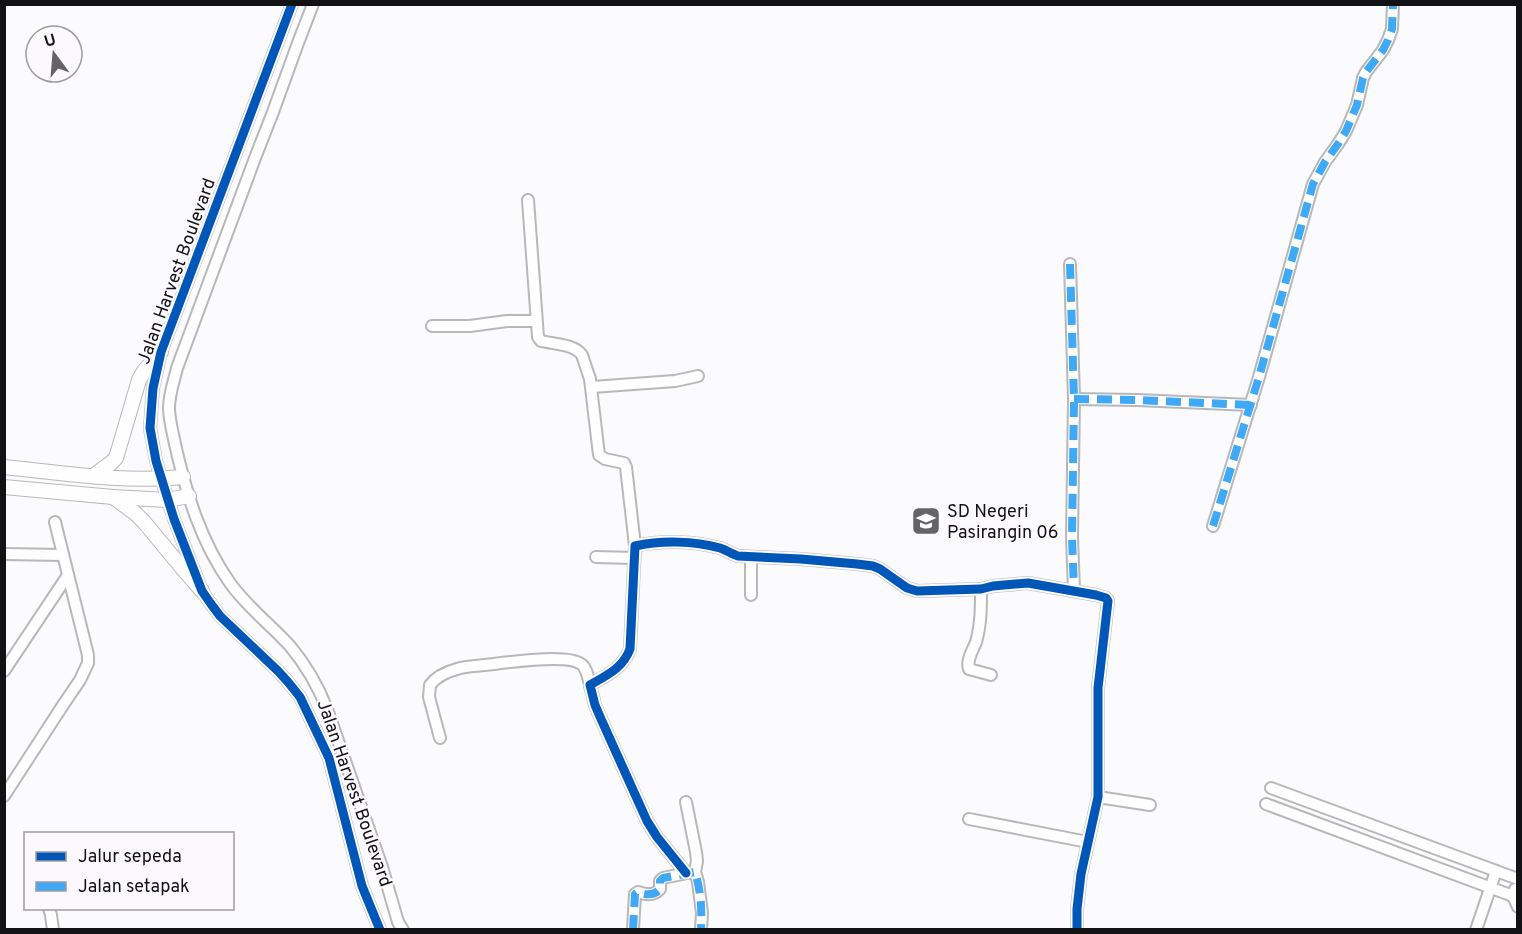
<svg xmlns="http://www.w3.org/2000/svg" width="1522" height="934" font-family="Overpass,sans-serif">
  <rect width="100%" height="100%" fill="#fbfafd"/>
  <g fill="none" stroke-linecap="round" stroke-linejoin="round">
    <!-- minor casing -->
    <g stroke="#b8b7ba" stroke-width="14">
      <g id="minor">
        <path d="M292,4L161,352L153,388L150,428L156,461L174,519L202,591L211,604L220,616L278,671L288,682L300,697L329,758L362,886L380,930"/>
        <path d="M313,4L298,43L273,112L255,158L177,368C174,381 169,394 169,408C169,420 173,433 175,444C186,493 201,542 230,583C247,607 271,625 290,646C306,665 318,686 327,709L382,867L398,922L403,930"/>
        <path d="M528,200L538,337L541,341C554,344 574,344 582,355L590,379L599,455L605,459L624,463L626,467L635,546"/>
        <path d="M1070,264L1074,399L1072,537L1074,590"/>
        <path d="M432,326H470L507,321H536"/>
        <path d="M592,387L675,381L698,376"/>
        <path d="M1074,399L1137,400L1251,405"/>
        <path d="M1213,526L1259,377L1313,184L1325,162L1338,144L1346,131L1357,105L1363,78L1366,72L1383,50L1388,40L1392,29L1393,4"/>
        <path d="M4,554L63,555"/>
        <path d="M596,557L634,558"/>
        <path d="M751,557V595"/>
        <path d="M981,589C981,607 981,625 976,642C973,650 966,660 969,669L991,675"/>
        <path d="M4,671L68,575"/>
        <path d="M440,738L429,697L430,685C436,677 446,672 457,669C465,666 476,666 485,665C504,663 567,653 581,664C587,668 588,678 590,685"/>
        <path d="M1271,788L1518,879"/>
        <path d="M4,796L63,705L80,680L88,663V655L55,522"/>
        <path d="M1098,797L1150,805"/>
        <path d="M686,802L696,852L697,861L695,872L698,882L702,913L701,930"/>
        <path d="M1266,804L1513,896"/>
        <path d="M969,819L1088,842"/>
        <path d="M686,873L657,837L647,821L601,719L595,705L590,685C607,675 623,668 630,649L635,546C662,540 694,541 720,548C726,550 732,554 738,556L801,559L857,564L873,566L880,569L907,588L917,591L981,589L993,586L1028,583L1096,595L1106,598L1108,601L1098,688V797L1081,874L1077,909V930"/>
        <path d="M1515,889L1513,896L1518,907"/>
        <path d="M49,908L51,915L53,930"/>
        <path d="M633,930L635,894L638,892C646,895 654,896 660,889V881L663,878L692,872"/>
        <path d="M1476,930L1496,871"/>
      </g>
    </g>
    <!-- tertiary casing -->
    <g stroke="#b8b7ba" stroke-width="16">
      <g id="tertiary">
        <path d="M4,467C63,473 124,483 183,477"/>
        <path d="M93,476L111,463L116,458L139,380L144,371L161,352"/>
        <path d="M4,487L113,497L167,500L189,496"/>
        <path d="M113,497L135,513L144,522L183,569L202,591"/>
      </g>
    </g>
    <!-- minor -->
    <use href="#minor" stroke="#fefeff" stroke-width="10"/>
    <!-- tertiary -->
    <use href="#tertiary" stroke="#fefeff" stroke-width="14"/>
    <!-- quiet -->
    <g stroke="#3fa9f5" stroke-width="8" stroke-dasharray="15 8" stroke-linecap="butt">
      <path d="M1070,264L1074,399L1072,537L1074,590"/>
      <path d="M1074,399L1137,400L1251,405"/>
      <path d="M1213,526L1259,377L1313,184L1325,162L1338,144L1346,131L1357,105L1363,78L1366,72L1383,50L1388,40L1392,29L1393,4"/>
      <path d="M633,930L635,894L638,892C646,895 654,896 660,889V881L663,878L695,872C701,891 702,910 701,930"/>
    </g>
    <!-- cycleway casing -->
    <g stroke="#fbf9fe" stroke-width="13">
      <g id="cycleway">
        <path d="M292,4L161,352L153,388L150,428L156,461L174,519L202,591L211,604L220,616L278,671L288,682L300,697L329,758L362,886L380,930"/>
        <path d="M686,873L657,837L647,821L601,719L595,705L590,685C607,675 623,668 630,649L635,546C662,540 694,541 720,548C726,550 732,554 738,556L801,559L857,564L873,566L880,569L907,588L917,591L981,589L993,586L1028,583L1096,595L1106,598L1108,601L1098,688V797L1081,874L1077,909V930"/>
      </g>
    </g>
    <!-- cycleway -->
    <use href="#cycleway" stroke="#0057b8" stroke-width="9"/>
  </g>
  <!-- icons -->
  <defs>
    <g id="school-square" transform="scale(1.5)"><rect x="-9" y="-9" width="18" height="18" rx="4" fill="#646366" stroke="#fbf9fe"/><path d="M0-5L7-2L0 1L-7-2ZM-4 1L0 2.5L4 1V4Q0 6-4 4Z" fill="#fff"/></g>
  </defs>
  <g fill-rule="evenodd">
    <use href="#school-square" x="926" y="521"/>
  </g>
  <g text-anchor="middle" stroke-width="5" stroke-linejoin="round" paint-order="stroke">
    <!-- street labels -->
    <g font-size="18" fill="#121114" stroke="#fbf9fe">
      <text transform="translate(176 271) rotate(-70)" y="6">Jalan Harvest Boulevard</text>
      <text transform="translate(355 793) rotate(71)" y="6">Jalan Harvest Boulevard</text>
    </g>
    <!-- poi labels -->
    <g font-size="18" fill="#121114" stroke="#fbf9fe" text-anchor="start">
      <text x="947" y="517">SD Negeri<tspan x="947" dy="21">Pasirangin 06</tspan></text>
    </g>
  </g>
  <!-- border -->
  <rect width="1522" height="934" fill="none" stroke="#121114" stroke-width="12"/>
  <!-- legend -->
  <rect x="24" y="832" width="210" height="78" fill="#fbf9fe" stroke="#9e9ca0" stroke-width="1.5"/>
  <rect x="36" y="852" width="30" height="9" fill="#0057b8" stroke="#9e9ca0" stroke-width="1.5"/>
  <text x="78" y="862" font-size="18" fill="#121114">Jalur sepeda</text>
  <rect x="36" y="882" width="30" height="9" fill="#3fa9f5" stroke="#9e9ca0" stroke-width="1.5"/>
  <text x="78" y="892" font-size="18" fill="#121114">Jalan setapak</text>
  <!-- north arrow -->
  <g transform="translate(54 54) rotate(344)"><circle r="28" fill="#fbf9fe" stroke="#9e9ca0" stroke-width="1.5"/>
  <path d="M0-4.5L10 22L0 15L-10 22Z" fill="#646366"/>
  <text y="-9" font-size="16" font-weight="bold" text-anchor="middle" fill="#121114">U</text>
  </g>
</svg>
